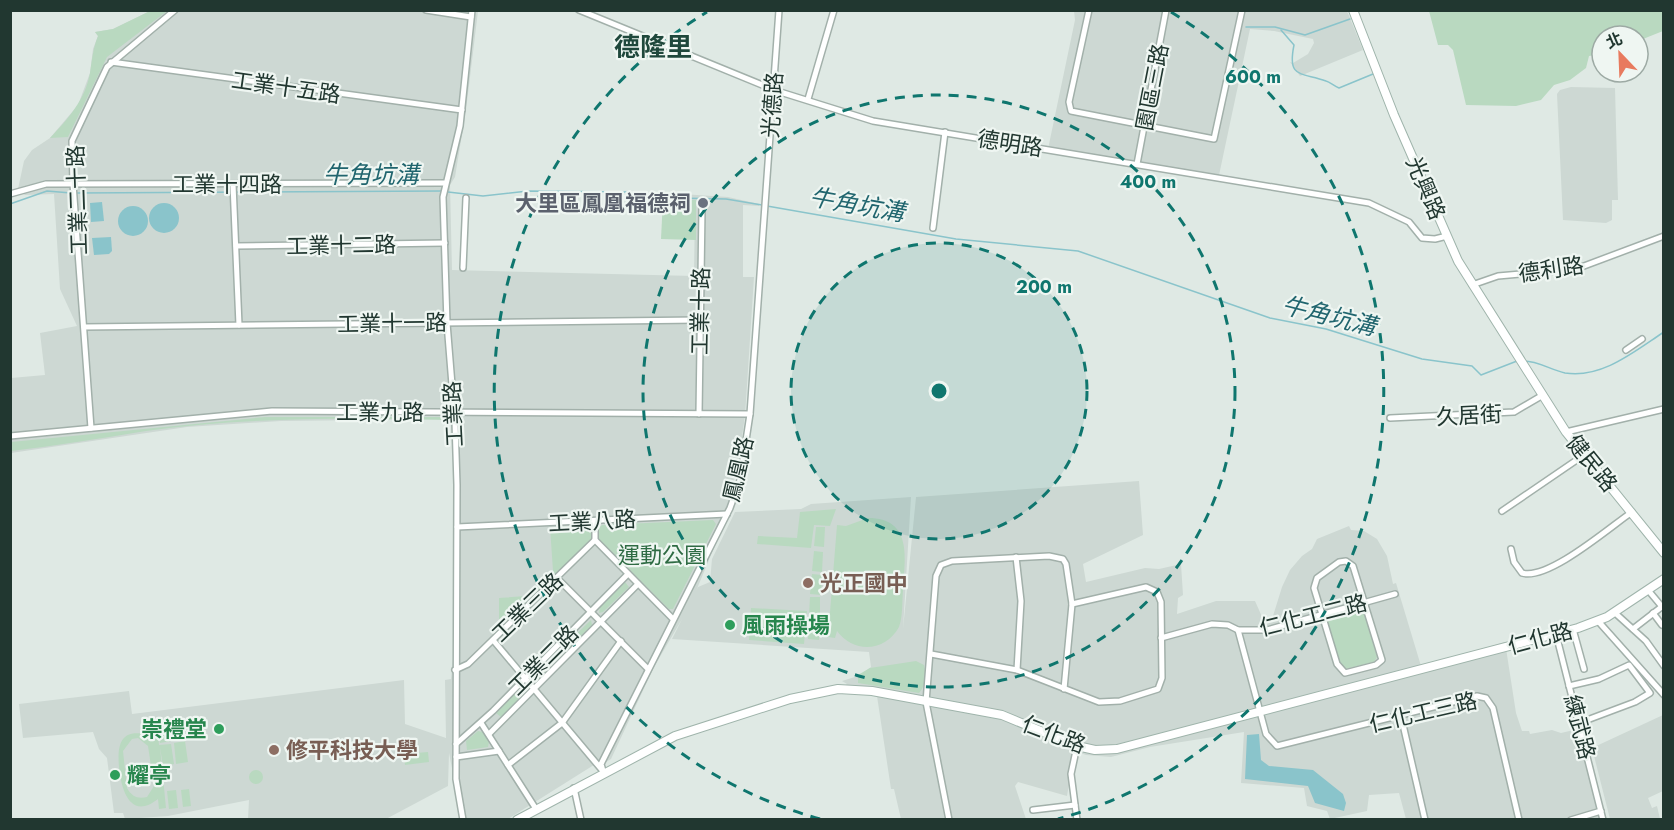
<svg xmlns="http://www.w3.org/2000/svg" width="1674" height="830" font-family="Jost,'Noto Sans TC',sans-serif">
  <rect width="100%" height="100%" fill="#dfe9e4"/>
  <!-- built -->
  <g fill="#cdd8d3">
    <path d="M150,11H478L466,110L455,177L450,185L452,270L694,276L695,206L680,198L650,192L728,197L759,204V206L743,205V277H754L745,416L738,464L724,524L696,591L698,587L710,582L712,559L735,512L801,509L811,504L911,497L903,629L916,497L1139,481L1143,535L1083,564L1086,582L1145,568L1159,569L1181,564L1183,595L1178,598L1177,614L1216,601H1255L1263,619L1273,616L1282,587L1290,570L1302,556L1312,549L1317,539L1349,526L1351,530L1364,531L1377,539L1387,556L1393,584L1396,583L1421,666L1505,642L1516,713L1522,731H1529L1530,734L1552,730L1561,733L1578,729L1601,819H1406L1399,793L1369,795L1367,811L1330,819L1327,811L1307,806L1304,788L1241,783L1244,732L1150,747L1111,757L1086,755L1075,751L1067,796L1018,782L1015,786L1026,819H901L894,789H891L877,696L837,691L847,684L842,681L858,676L871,667L869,652L672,639L682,619L654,667L611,759L599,766L597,763L508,819H462L449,753L448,786L386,819H248L249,800L168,816L125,819L123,813H114L107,758L99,749L93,732L23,738L19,704L129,691L132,714L404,680L405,724L446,738L445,680L451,679L456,629L455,419L281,421L187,427L11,453V378L45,375L40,333L77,326L60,289L54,194L25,195L18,189L24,161L32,150L50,138L78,105L90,73L93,49L98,36L95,32L113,29Z"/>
    <path d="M1074,11H1347L1363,50L1300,76L1290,62L1293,63L1308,54L1314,43L1313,39L1274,31L1250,29L1218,180L1048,149L1075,20Z"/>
    <path d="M1571,87L1615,88L1618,200H1612V220L1606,223L1563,220L1557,94L1560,90Z"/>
    <path d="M1663,715V791L1648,798L1652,808L1657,806L1660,819H1610L1592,748Z"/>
  </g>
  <!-- green -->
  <g fill="#b9d9c0" fill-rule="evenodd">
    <path d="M150,11H167L107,57L68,137L50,138C68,119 85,100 90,73C92,60 93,48 98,36L95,32L113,29Z"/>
    <path d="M1429,11H1663V31L1638,41V36H1602V54L1589,56L1586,68L1570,80L1554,85L1541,100L1516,106L1466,105L1453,50L1448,45H1438Z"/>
    <path d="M663,199L696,200V240L661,239Z"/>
    <path d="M265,417H446L448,420C348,418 246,417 146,431C101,438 56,446 11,451V442Z"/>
    <path d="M836,509L830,526L814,525L811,548L757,544L758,536L797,538L800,512Z"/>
    <path d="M868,518C913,518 905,559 903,590C902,602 903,616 899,627C885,652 854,654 837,631L835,638L828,637L837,525L846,526Z"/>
    <path d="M713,520L716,524L673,609H669L599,539L598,529L602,525Z"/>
    <path d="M588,526L592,529L593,538L499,628V598L527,596L553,571L550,527Z"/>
    <path d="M816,527H825L824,547L814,546Z"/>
    <path d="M814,551L823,552L822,572L812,571Z"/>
    <path d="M812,574L822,575L821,595L810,594Z"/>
    <path d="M625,582L629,587L603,612L599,613L600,607Z"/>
    <path d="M810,597H820V617L809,616Z"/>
    <path d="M751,608L807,611L804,644L749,640Z"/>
    <path d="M1360,608L1363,609L1377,657L1374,662L1345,669L1341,667L1326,620L1330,616Z"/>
    <path d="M809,619H820L819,640L808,639Z"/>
    <path d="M591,620L592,625L537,680H533L542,667Z"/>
    <path d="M916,661L924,665C926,675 926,685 919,693L858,683V675L870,668Z"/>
    <path d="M521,687L525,689V693L501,717L496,713Z"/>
    <path d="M181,719L184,740L173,741L170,720Z"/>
    <path d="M169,720L171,741L160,743L158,722Z"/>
    <path d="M157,722L159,745L171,744L174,764L163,766L160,747L166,808L159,809L158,799C130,821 121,789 119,767C117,744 121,728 148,735V723ZM138,738L148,746L154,786L147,797C138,799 132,797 127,788L123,751L132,739Z"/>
    <path d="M478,731L483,732L489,742L488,747L467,750L466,741Z"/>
    <path d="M185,741L188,762L176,764L174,743Z"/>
    <path d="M428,752L429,762L405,765L404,754Z"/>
    <circle cx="256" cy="777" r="7"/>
    <path d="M189,789L191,806L183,807L181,790Z"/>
    <path d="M176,790L178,808L169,809L167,791Z"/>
  </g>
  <!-- water -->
  <g fill="#8ac4cb">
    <path d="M102,202L104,221L91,222L90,203Z"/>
    <circle cx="164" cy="218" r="15"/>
    <circle cx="133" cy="221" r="15"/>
    <path d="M111,237L112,251L109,254L94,255L92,238Z"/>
    <path d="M1259,734L1261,760L1269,766L1313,770L1343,794L1346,803L1344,811L1315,803L1308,786L1245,779L1247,735Z"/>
  </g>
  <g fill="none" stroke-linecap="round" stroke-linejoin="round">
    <!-- stream -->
    <g stroke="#8ac4cb" stroke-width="1.5">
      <path d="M1246,27H1275L1305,35L1350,19"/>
      <path d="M1281,30L1294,45C1287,79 1301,72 1326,81C1330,82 1334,86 1339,88L1373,74"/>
      <path d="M448,192L483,196L528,191L627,192L675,198L726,199L762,205"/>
      <path d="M76,193L443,191"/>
      <path d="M10,204L47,191L71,193"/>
      <path d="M767,206L956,239L1078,251L1270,318L1326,329L1422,359L1472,366L1481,375L1517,361"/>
      <path d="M1524,361C1538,361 1551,370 1565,373C1602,379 1635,351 1664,332"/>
    </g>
    <!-- street casing -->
    <g stroke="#a2b0aa" stroke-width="8">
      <g id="street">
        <path d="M426,10L471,17"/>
        <path d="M579,10L777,91L873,121L1369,203L1409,222L1422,238L1435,239L1447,236"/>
        <path d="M1089,10L1069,102L1071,111L1214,139L1242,10"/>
        <path d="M111,62L462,110"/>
        <path d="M808,99L834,10"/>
        <path d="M1137,164L1166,10"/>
        <path d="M233,184L239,325"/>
        <path d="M10,194L46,184L444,183"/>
        <path d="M933,228L945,132"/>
        <path d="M236,246L445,243"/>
        <path d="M463,268L466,198"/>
        <path d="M1472,285L1498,276L1576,269L1664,236"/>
        <path d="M84,327L699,320"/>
        <path d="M1626,350L1642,339"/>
        <path d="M699,414L702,209"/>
        <path d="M1390,418L1514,412L1543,395"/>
        <path d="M91,428L73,184L72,141L107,67L175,10"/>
        <path d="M1566,432L1664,409"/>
        <path d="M10,436L272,411L750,414"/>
        <path d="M1502,511L1584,455"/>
        <path d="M595,521V540L673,619"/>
        <path d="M457,527L727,514"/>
        <path d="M1511,549L1514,562L1522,573C1548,581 1610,527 1632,512"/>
        <path d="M1016,557L1021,601L1017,670"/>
        <path d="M1339,562L1346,561L1353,566L1382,660L1376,665L1345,673L1337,664L1314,588L1317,578Z"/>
        <path d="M557,578L648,669"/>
        <path d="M1648,590L1663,608"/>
        <path d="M1614,612L1646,641L1664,666"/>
        <path d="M1653,613L1662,625"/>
        <path d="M1598,621L1664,695"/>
        <path d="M1573,629L1584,669"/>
        <path d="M1633,629L1664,605"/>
        <path d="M1238,630L1266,734L1277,746L1477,696L1486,698L1493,708L1519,820"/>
        <path d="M1556,634L1603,820"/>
        <path d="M1161,638L1212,624L1228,625L1238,630H1267L1395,594"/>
        <path d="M493,640L602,770"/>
        <path d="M931,654L1017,670L1099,702L1120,701L1158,689L1162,678L1161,602L1157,592L1146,587L1072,604"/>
        <path d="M455,670L468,664L595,540"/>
        <path d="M1569,686L1599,679L1629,665L1650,693L1635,702L1579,723"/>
        <path d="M1401,716L1425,820"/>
        <path d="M481,723L536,809"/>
        <path d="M489,734L638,584"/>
        <path d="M456,744L493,711L628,574"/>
        <path d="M456,757L499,751"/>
        <path d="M508,765L562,723L621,641"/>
        <path d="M603,771L601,764L730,508L740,480L750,414L779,10"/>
        <path d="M574,788L581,820"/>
        <path d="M1033,810L1075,805"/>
        <path d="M463,820L456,779L457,485L455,422L447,323L443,197L460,126L472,10"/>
        <path d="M949,820L926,702L936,576L941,565L952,561L1049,556L1063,559L1066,564L1072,604L1064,689"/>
        <path d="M1077,820L1071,774L1077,746"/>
        <path d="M1571,820L1601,811"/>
      </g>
    </g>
    <!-- secondary casing -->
    <g stroke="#9fb4ab" stroke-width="10">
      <g id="secondary">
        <path d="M1353,10L1394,115L1458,261L1566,432L1664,553"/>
        <path d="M517,820L675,736L790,699L838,689L872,691L1002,715L1077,746L1095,750L1117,749L1578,628L1607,617L1664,579"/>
      </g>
    </g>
    <!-- street -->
    <use href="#street" stroke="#fff" stroke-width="5"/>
    <!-- secondary -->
    <use href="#secondary" stroke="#fff" stroke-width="8"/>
  </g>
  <!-- distance rings -->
  <circle cx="939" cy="391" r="148" fill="#0f766e" fill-opacity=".12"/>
  <g fill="none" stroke="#0f766e" stroke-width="3" stroke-dasharray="10 8">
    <circle cx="939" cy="391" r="148"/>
    <circle cx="939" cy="391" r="296"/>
    <path d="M820 819A444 444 0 0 1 707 12M1171 12A444 444 0 0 1 1058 819"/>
  </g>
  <!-- markers -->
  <circle fill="#6b7280" stroke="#eff6f2" stroke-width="2" cx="703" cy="203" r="6"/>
  <g fill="#8d6e63" stroke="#eff6f2" stroke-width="2">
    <circle cx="808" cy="583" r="6"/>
    <circle cx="274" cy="750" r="6"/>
  </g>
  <g fill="#2e9e5b" stroke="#eff6f2" stroke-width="2">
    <circle cx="730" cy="625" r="6"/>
    <circle cx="219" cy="729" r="6"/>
    <circle cx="115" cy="775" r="6"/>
  </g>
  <g text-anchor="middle" stroke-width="4.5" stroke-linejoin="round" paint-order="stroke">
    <!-- street labels -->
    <g font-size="22" fill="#213730" stroke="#eff6f2">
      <text transform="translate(286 87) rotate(8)" y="8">工業十五路</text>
      <text transform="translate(1152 87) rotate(-79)" y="8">園區三路</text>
      <text transform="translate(772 105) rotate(-86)" y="8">光德路</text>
      <text transform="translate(1010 143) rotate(9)" y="8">德明路</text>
      <text x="227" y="192">工業十四路</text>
      <text transform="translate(1426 188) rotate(67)" y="8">光興路</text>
      <text transform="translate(77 200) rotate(-92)" y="8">工業二十路</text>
      <text transform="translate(341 245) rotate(-1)" y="8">工業十二路</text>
      <text transform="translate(1551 269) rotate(-8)" y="8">德利路</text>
      <text transform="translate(700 311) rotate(-89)" y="8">工業十路</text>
      <text transform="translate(392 323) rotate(-1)" y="8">工業十一路</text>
      <text x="380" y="420">工業九路</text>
      <text transform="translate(453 414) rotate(-93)" y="8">工業路</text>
      <text transform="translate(1469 415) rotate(-3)" y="8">久居街</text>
      <text transform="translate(1592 463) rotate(51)" y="8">健民路</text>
      <text transform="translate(738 469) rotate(-77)" y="8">鳳凰路</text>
      <text transform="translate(592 521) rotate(-3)" y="8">工業八路</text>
      <text transform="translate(527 607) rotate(-44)" y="8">工業三路</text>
      <text transform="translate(1313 615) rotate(-14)" y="8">仁化工二路</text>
      <text transform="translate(1540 638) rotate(-15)" y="8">仁化路</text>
      <text transform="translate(543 660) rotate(-45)" y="8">工業二路</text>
      <text transform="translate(1423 712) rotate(-13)" y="8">仁化工三路</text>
      <text transform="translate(1580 727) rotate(76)" y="8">練武路</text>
      <text transform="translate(1054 734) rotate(21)" y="8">仁化路</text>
    </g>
    <!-- worship labels -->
    <g font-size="22" font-weight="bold" fill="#5b616d" stroke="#eff6f2" text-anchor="end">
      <text x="691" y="211">大里區鳳凰福德祠</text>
    </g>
    <!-- park labels -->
    <g font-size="22" fill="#2e6b43" stroke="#eff6f2">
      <text x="662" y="563">運動公園</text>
    </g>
    <!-- education labels -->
    <g font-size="22" font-weight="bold" fill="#785e54" stroke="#eff6f2" text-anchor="start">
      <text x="820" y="591">光正國中</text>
      <text x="286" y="758">修平科技大學</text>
    </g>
    <!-- leisure labels -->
    <g font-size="22" font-weight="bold" fill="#27864d" stroke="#eff6f2" text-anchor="start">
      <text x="742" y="633">風雨操場</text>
      <text x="207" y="737" text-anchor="end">崇禮堂</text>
      <text x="127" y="783">耀亭</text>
    </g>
    <!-- water labels -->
    <g font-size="24" font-style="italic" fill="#20656e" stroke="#eff6f2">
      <text x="371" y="183">牛角坑溝</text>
      <text transform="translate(857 205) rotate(10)" y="8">牛角坑溝</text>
      <text transform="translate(1329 316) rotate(14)" y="8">牛角坑溝</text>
    </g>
    <!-- quarter labels -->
    <g font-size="26" font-weight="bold" fill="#1f483c" stroke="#eff6f2">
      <text x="653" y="56">德隆里</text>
    </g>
  </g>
  <circle cx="939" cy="391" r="9" fill="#0f766e" stroke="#eff6f2" stroke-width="3"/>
  <g font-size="18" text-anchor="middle" font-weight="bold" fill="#0f766e" stroke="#eff6f2" stroke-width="4.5" stroke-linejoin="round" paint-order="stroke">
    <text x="1253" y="83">600 m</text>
    <text x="1148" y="188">400 m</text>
    <text x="1044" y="293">200 m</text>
  </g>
  <!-- border -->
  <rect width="1674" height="830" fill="none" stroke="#213730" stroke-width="24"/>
  <!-- north arrow -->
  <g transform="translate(1620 54) rotate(337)"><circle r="28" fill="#eff6f2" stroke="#9daaa4" stroke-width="1.5"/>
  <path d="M0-4.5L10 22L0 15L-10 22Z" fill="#e87a5e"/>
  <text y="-9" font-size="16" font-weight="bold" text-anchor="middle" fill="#213730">北</text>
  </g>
</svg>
